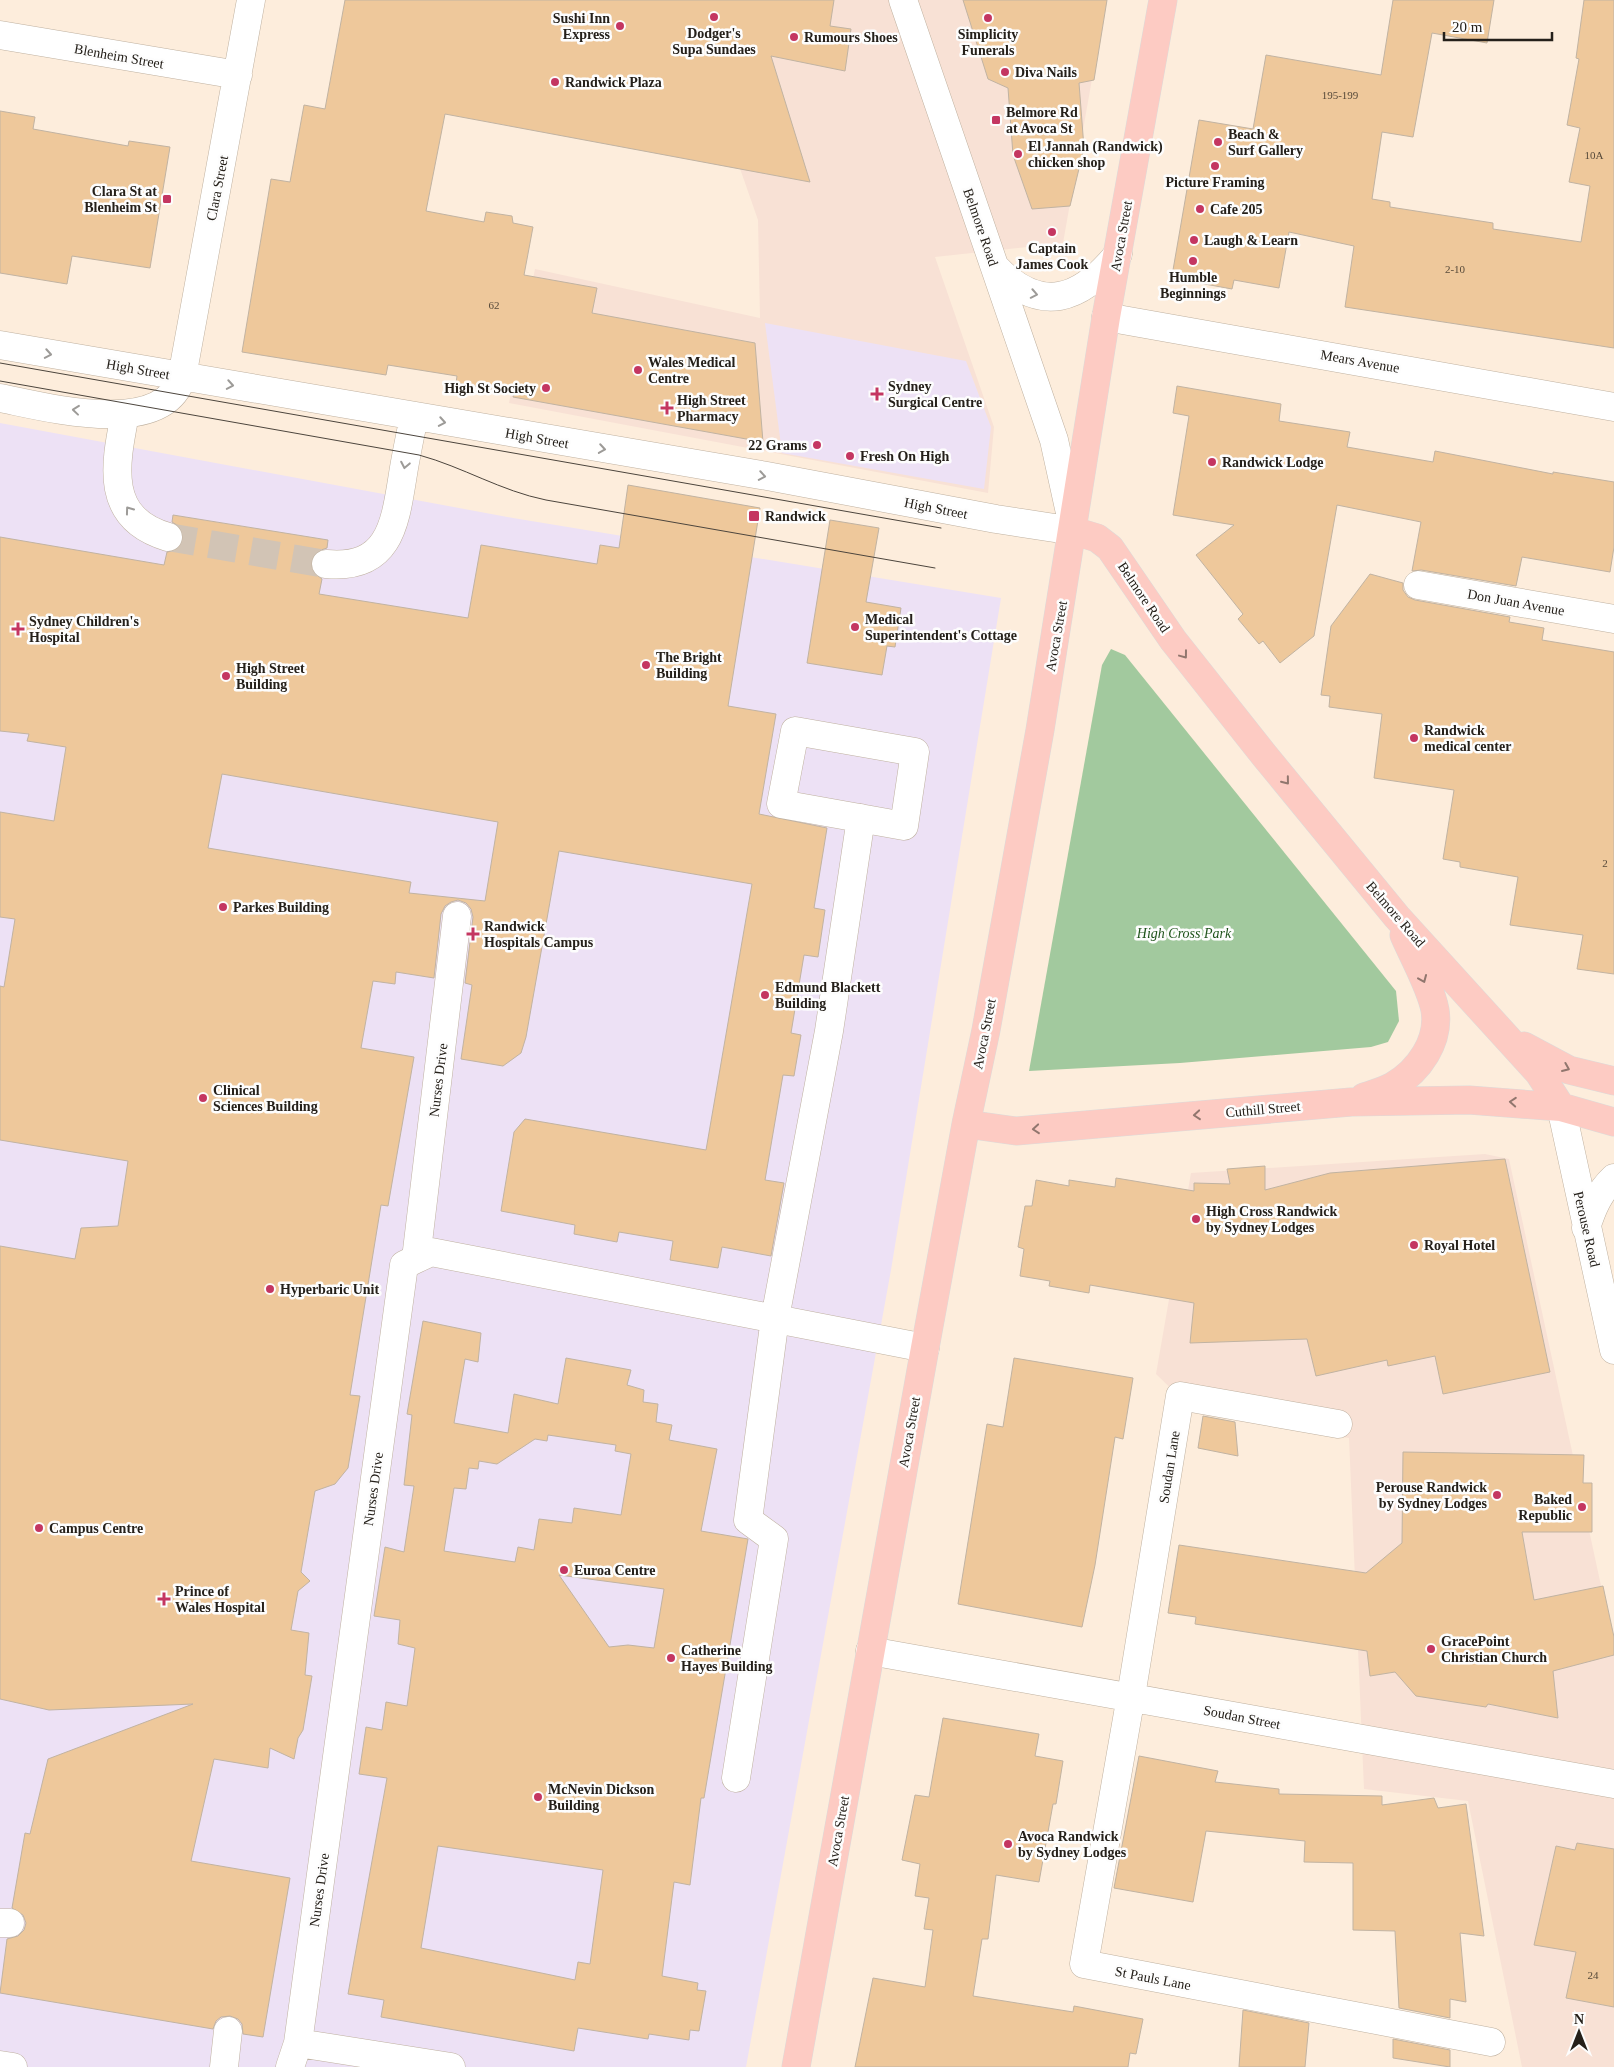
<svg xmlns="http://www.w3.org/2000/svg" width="1614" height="2067" viewBox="0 0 1614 2067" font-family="'Times New Roman',serif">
  <rect width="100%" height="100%" fill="#fdeddc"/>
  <path fill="#f8e1d5" d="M 681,0 L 1106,0 L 1063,243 L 935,257 L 994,427 L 988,493 L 509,403 L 535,269 L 760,318 L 758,220 Z
    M 1485,1154 L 1509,1159 L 1614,1646 L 1614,2067 L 1522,2067 L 1468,1801 L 1364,1789 L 1349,1438 L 1196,1413 L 1156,1374 L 1191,1173 Z"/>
  <path fill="#ede1f5" d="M 765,323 L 966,361 L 991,427 L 984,489 L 782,453 Z
    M 0,423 L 513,518 L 1001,598 L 891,1270 L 746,2067 L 0,2067 Z"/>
  <path fill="#a2c99e" d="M 1111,649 L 1125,655 L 1396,991 L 1399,1021 L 1388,1042 L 1371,1047 L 1180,1063 L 1029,1071 L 1102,665 Z"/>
  <path fill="#eec89b" stroke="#c1b3a2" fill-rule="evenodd" d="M 345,0 L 834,0 L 830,26 L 851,29 L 845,71 L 771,56 L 810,182 L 445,114 L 426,211 L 484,222 L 486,212 L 512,216 L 513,223 L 533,227 L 524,275 L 597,288 L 592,313 L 755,343 L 763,442 L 513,397 L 514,393 L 456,383 L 457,376 L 388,365 L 386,375 L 242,352 L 271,179 L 290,182 L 304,105 L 325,109 Z
    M 963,0 L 1107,0 L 1094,80 L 1079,83 L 1084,148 L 1070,206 L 1032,209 L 1013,155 L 1008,88 L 988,79 Z
    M 1393,0 L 1494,0 L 1487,43 L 1432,33 L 1413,137 L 1382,132 L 1372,199 L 1390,202 L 1390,207 L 1493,223 L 1493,229 L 1581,242 L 1590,186 L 1569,182 L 1580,128 L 1567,125 L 1579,59 L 1576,58 L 1584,0 L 1614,0 L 1614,348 L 1345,307 L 1354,246 L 1289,232 L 1279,288 L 1234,280 L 1232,289 L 1183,280 L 1173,270 L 1199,120 L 1253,129 L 1266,55 L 1381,75 Z
    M 0,111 L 35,117 L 33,129 L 128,146 L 129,141 L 170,147 L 150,268 L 72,256 L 67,284 L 0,273 Z
    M 1177,386 L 1281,404 L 1279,421 L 1350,432 L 1347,447 L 1433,462 L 1435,451 L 1553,474 L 1553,472 L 1614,482 L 1614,547 L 1610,572 L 1522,557 L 1516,586 L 1421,570 L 1412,571 L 1421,522 L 1337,505 L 1314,636 L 1280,663 L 1263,641 L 1259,644 L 1238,619 L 1243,614 L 1196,555 L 1234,525 L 1173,515 L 1189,416 L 1173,413 Z
    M 628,485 L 760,508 L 728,706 L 776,714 L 759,814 L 827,828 L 814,908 L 825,910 L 818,957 L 804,955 L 791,1033 L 801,1035 L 794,1076 L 783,1075 L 765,1180 L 784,1183 L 771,1256 L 722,1247 L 718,1268 L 670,1260 L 673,1241 L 619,1232 L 617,1242 L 574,1234 L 575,1225 L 501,1211 L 514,1132 L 525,1119 L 706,1150 L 752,884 L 559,851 L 526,1037 L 521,1053 L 503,1066 L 461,1059 L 472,985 L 465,983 L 473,917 L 471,909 L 466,903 L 458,900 L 451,902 L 445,906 L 441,914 L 434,978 L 396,972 L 395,984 L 373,981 L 361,1048 L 414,1057 L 388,1206 L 381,1205 L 350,1395 L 360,1396 L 348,1468 L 335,1484 L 315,1491 L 301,1572 L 310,1581 L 298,1591 L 291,1630 L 309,1633 L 305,1675 L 312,1676 L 303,1730 L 298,1738 L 294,1759 L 270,1748 L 268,1768 L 214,1759 L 191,1861 L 290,1878 L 263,2037 L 243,2034 L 242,2024 L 238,2019 L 230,2016 L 221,2017 L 216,2021 L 213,2029 L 0,1993 L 7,1939 L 18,1936 L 24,1930 L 26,1923 L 23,1915 L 12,1908 L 25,1833 L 30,1834 L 48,1759 L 193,1704 L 49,1710 L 0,1699 L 0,1246 L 75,1259 L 81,1228 L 118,1226 L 128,1161 L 0,1140 L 0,986 L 4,987 L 15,919 L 0,917 L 0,812 L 54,821 L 66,747 L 27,741 L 29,734 L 0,731 L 0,537 L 164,565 L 167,552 L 177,550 L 183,543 L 183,535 L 180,527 L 172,522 L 173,515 L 328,540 L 327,548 L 318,551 L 313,556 L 310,564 L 313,572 L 322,579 L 319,594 L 468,618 L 481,545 L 597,564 L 600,545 L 619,548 ZM 222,774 L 498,822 L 485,901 L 409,893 L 411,882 L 208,848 Z
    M 830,520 L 879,528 L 866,602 L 901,608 L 895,647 L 887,646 L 882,675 L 807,663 Z
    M 1370,574 L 1403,583 L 1403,590 L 1408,597 L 1415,600 L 1510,617 L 1509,622 L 1544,628 L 1542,640 L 1614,652 L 1614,974 L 1577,969 L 1583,935 L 1510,925 L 1518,877 L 1460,867 L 1460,862 L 1443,859 L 1454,790 L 1374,778 L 1382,714 L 1329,707 L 1330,696 L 1321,695 L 1331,626 Z
    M 1505,1159 L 1550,1372 L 1443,1394 L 1435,1356 L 1388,1366 L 1387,1360 L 1316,1376 L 1307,1339 L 1190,1343 L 1194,1303 L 1090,1285 L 1089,1293 L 1049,1286 L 1050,1281 L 1020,1276 L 1024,1249 L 1018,1247 L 1025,1206 L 1032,1206 L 1036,1180 L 1069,1186 L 1069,1180 L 1115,1187 L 1116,1178 L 1194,1191 L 1194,1183 L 1230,1184 L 1227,1169 L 1265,1166 L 1265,1190 L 1330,1173 Z
    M 423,1321 L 481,1333 L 478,1362 L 465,1359 L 454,1423 L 508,1433 L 514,1394 L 558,1404 L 566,1358 L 631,1370 L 627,1385 L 644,1390 L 643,1402 L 658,1404 L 656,1422 L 672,1425 L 669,1440 L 717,1449 L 701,1531 L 748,1539 L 704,1798 L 701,1798 L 690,1885 L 674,1882 L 662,1976 L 698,1983 L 697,1990 L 706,1991 L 699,2031 L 690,2030 L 689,2040 L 649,2034 L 648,2039 L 578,2028 L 574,2051 L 381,2017 L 384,2000 L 348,1994 L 387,1778 L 359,1774 L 366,1727 L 382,1730 L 386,1702 L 407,1706 L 415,1648 L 398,1644 L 400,1620 L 374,1616 L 385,1547 L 404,1552 L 414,1486 L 404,1485 L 412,1415 L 407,1414 ZM 548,1435 L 616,1445 L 615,1451 L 631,1454 L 621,1515 L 574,1508 L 572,1523 L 539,1519 L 534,1550 L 518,1547 L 515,1562 L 444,1551 L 454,1488 L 466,1489 L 469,1468 L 478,1469 L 479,1461 L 497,1464 L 535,1439 L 547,1441 ZM 559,1575 L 664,1589 L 654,1648 L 628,1645 L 609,1647 ZM 438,1846 L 603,1870 L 590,1964 L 578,1962 L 575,1980 L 421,1948 Z
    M 1014,1358 L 1133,1378 L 1123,1439 L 1115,1437 L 1095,1565 L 1082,1627 L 958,1604 L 987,1424 L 1003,1427 Z
    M 1203,1416 L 1235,1422 L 1238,1456 L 1198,1448 Z
    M 1403,1452 L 1584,1455 L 1583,1483 L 1592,1483 L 1592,1532 L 1522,1532 L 1534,1600 L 1603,1586 L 1614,1637 L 1614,1655 L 1553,1671 L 1558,1718 L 1488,1704 L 1486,1707 L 1416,1696 L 1395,1672 L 1370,1676 L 1367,1651 L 1195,1624 L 1196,1617 L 1168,1613 L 1179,1545 L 1366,1573 L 1402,1543 Z
    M 943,1718 L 1039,1734 L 1035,1756 L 1063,1761 L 1056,1804 L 1053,1804 L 1039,1882 L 996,1875 L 988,1939 L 982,1939 L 973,1996 L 1073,2012 L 1074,2006 L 1143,2019 L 1136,2054 L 1130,2053 L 1128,2067 L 855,2067 L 873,1978 L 925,1987 L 933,1930 L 924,1929 L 929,1898 L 915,1896 L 920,1864 L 902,1860 L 915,1795 L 929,1797 Z
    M 1139,1756 L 1218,1771 L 1215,1782 L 1279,1789 L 1279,1794 L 1382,1796 L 1382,1805 L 1434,1798 L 1438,1808 L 1466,1804 L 1484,1936 L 1460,1933 L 1466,2002 L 1450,1999 L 1450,2018 L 1399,2008 L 1395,1931 L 1353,1930 L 1353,1863 L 1304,1862 L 1305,1841 L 1206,1831 L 1193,1902 L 1114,1888 Z
    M 1577,1843 L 1614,1849 L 1614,2007 L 1566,1998 L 1576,1952 L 1534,1945 L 1556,1846 L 1575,1850 Z
    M 1243,2010 L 1309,2023 L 1305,2067 L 1239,2067 Z
    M 1393,2039 L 1450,2050 L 1450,2067 L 1393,2058 Z"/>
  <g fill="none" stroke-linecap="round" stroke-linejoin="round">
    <path stroke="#d2c4b5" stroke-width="28" stroke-dasharray="28 14" stroke-linecap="butt" d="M 168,537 L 326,564"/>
    <defs>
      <path id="minor" d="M 0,35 L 238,75
        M 996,268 C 1041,315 1081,300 1118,254
        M 1106,317 L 1614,407
        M 0,345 L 767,476 L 996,519 L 1074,531 L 1054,440 L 903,0
        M 0,398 C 46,407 163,439 182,377 L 251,0
        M 125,414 C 115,465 104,518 168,537
        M 326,564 C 390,570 395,524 403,474 C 406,455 410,436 414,417
        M 1418,585 L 1614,619
        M 795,731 L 915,752 L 904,826 L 781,804 Z
        M 1561,1107 L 1614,1350
        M 1586,1228 C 1592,1209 1599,1192 1614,1178
        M 416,1259 L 431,1252 L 925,1348
        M 1338,1424 L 1180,1396 L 1131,1696 L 1084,1964 L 1491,2042
        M 870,1651 L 1614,1784
        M 736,1778 L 774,1539 L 748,1520 L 775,1318 L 829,1031 L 861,818
        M 0,1923 L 10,1923
        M 298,2043 L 451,2067
        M 0,2065 L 13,2067
        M 224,2067 L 228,2031
        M 290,2067 L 298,2043 L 404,1265 L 416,1259 L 457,916"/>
      <path id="major" d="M 1074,531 L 1097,538 L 1110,548 L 1173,640 L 1264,755 L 1397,917 L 1539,1073 L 1561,1107
        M 1524,1046 L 1569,1070 L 1614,1081
        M 1364,1097 C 1373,1094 1384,1091 1393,1086 C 1419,1071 1440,1041 1435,1010 C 1431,988 1413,956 1404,935
        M 966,1124 L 1016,1131 L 1351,1102 L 1469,1100 L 1561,1107 L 1614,1122
        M 796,2067 L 925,1348 L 966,1124 L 986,1030 L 1040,730 L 1106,317 L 1163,0"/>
    </defs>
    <use href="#minor" stroke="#bfb1a0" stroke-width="29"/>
    <use href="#major" stroke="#dcdbda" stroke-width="29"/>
    <use href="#minor" stroke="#fff" stroke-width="28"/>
    <use href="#major" stroke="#fdcbc3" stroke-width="28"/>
    <path stroke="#4c453d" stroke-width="1" d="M 0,363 L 941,528
      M 0,381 L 419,455 C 463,467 501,491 546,500 L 935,568"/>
  </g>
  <defs><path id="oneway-chevron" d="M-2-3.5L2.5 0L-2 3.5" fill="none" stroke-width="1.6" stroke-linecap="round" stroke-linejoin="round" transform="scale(1.25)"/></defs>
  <g stroke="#9d9b98">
    <use href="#oneway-chevron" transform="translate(1034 294) rotate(11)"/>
    <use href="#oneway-chevron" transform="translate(48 354) rotate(10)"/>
    <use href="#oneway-chevron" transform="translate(230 385) rotate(10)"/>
    <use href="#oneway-chevron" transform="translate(76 410) rotate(-174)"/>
    <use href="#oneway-chevron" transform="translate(442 422) rotate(10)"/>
    <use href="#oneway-chevron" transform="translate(602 449) rotate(9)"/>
    <use href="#oneway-chevron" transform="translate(405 465) rotate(101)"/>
    <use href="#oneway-chevron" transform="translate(762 476) rotate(10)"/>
    <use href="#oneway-chevron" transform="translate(129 510) rotate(-126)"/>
  </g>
  <g stroke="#91766e">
    <use href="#oneway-chevron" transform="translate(1184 655) rotate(53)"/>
    <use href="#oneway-chevron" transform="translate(1286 781) rotate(51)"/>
    <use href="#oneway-chevron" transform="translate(1423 979) rotate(67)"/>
    <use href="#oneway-chevron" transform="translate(1566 1068) rotate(23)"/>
    <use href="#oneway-chevron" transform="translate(1513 1102) rotate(-176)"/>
    <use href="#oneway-chevron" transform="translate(1197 1115) rotate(175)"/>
    <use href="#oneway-chevron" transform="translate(1036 1129) rotate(175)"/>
  </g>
  <g fill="#c43661" stroke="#fdfdfd" stroke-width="2">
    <circle cx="714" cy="17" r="5"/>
    <circle cx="988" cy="18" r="5"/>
    <circle cx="620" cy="26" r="5"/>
    <circle cx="794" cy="37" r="5"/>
    <circle cx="1005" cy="72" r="5"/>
    <circle cx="555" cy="82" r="5"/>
    <rect x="991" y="115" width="10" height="10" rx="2.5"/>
    <circle cx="1218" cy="142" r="5"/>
    <circle cx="1018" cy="154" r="5"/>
    <circle cx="1215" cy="166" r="5"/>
    <rect x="162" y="194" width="10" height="10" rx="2.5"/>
    <circle cx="1200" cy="209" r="5"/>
    <circle cx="1052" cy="232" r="5"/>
    <circle cx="1194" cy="240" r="5"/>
    <circle cx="1193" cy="261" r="5"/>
    <circle cx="638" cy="370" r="5"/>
    <circle cx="546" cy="388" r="5"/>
    <path d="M874.5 386.5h5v5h5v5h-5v5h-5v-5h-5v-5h5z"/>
    <path d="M664.5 400.5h5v5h5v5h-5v5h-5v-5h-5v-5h5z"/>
    <circle cx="817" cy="445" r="5"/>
    <circle cx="850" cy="456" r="5"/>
    <circle cx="1212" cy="462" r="5"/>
    <rect x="748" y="510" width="12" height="12" rx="2.5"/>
    <circle cx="855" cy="627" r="5"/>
    <path d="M15.5 621.5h5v5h5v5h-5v5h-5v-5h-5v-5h5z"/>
    <circle cx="646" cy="665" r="5"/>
    <circle cx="226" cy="676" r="5"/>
    <circle cx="1414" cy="738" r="5"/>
    <circle cx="223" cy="907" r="5"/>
    <path d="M470.5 926.5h5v5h5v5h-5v5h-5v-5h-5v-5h5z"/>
    <circle cx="765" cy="995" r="5"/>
    <circle cx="203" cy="1098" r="5"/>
    <circle cx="1196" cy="1219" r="5"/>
    <circle cx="1414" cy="1245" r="5"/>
    <circle cx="270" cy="1289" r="5"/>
    <circle cx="1497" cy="1495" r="5"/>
    <circle cx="1582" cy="1507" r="5"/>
    <circle cx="39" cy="1528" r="5"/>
    <circle cx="564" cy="1570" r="5"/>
    <path d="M161.5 1591.5h5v5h5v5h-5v5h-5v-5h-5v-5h5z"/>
    <circle cx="1431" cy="1649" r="5"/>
    <circle cx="671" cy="1658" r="5"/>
    <circle cx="538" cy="1797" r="5"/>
    <circle cx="1008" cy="1844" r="5"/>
  </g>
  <g text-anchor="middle" stroke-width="5" stroke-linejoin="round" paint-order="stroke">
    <g font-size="11" fill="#574a3a">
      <text x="1340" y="99">195-199</text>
      <text x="1594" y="159">10A</text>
      <text x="1455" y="273">2-10</text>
      <text x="494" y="309">62</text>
      <text x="1605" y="867">2</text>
      <text x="1593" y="1979">24</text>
    </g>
    <g font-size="14" font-weight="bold" fill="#25201a" stroke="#fdfdfd" text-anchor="start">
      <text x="610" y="23" text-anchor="end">Sushi Inn<tspan x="610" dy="16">Express</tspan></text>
      <text x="714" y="38" text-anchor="middle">Dodger's<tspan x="714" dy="16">Supa Sundaes</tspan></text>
      <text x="988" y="39" text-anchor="middle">Simplicity<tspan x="988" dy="16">Funerals</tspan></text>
      <text x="804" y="42">Rumours Shoes</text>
      <text x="1015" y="77">Diva Nails</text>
      <text x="565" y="87">Randwick Plaza</text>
      <text x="1006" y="117">Belmore Rd<tspan x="1006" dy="16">at Avoca St</tspan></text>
      <text x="1228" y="139">Beach &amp;<tspan x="1228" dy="16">Surf Gallery</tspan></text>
      <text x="1028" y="151">El Jannah (Randwick)<tspan x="1028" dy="16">chicken shop</tspan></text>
      <text x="1215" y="187" text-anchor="middle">Picture Framing</text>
      <text x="157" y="196" text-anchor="end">Clara St at<tspan x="157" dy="16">Blenheim St</tspan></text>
      <text x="1210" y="214">Cafe 205</text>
      <text x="1204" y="245">Laugh &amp; Learn</text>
      <text x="1052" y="253" text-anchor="middle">Captain<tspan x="1052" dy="16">James Cook</tspan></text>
      <text x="1193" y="282" text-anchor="middle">Humble<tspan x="1193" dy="16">Beginnings</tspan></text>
      <text x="648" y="367">Wales Medical<tspan x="648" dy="16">Centre</tspan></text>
      <text x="888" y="391">Sydney<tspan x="888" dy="16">Surgical Centre</tspan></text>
      <text x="536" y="393" text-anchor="end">High St Society</text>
      <text x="677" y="405">High Street<tspan x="677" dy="16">Pharmacy</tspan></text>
      <text x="807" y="450" text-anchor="end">22 Grams</text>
      <text x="860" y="461">Fresh On High</text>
      <text x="1222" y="467">Randwick Lodge</text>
      <text x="765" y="521">Randwick</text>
      <text x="865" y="624">Medical<tspan x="865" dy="16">Superintendent's Cottage</tspan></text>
      <text x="29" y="626">Sydney Children's<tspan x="29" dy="16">Hospital</tspan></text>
      <text x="656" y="662">The Bright<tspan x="656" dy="16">Building</tspan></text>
      <text x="236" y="673">High Street<tspan x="236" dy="16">Building</tspan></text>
      <text x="1424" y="735">Randwick<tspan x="1424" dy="16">medical center</tspan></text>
      <text x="233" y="912">Parkes Building</text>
      <text x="484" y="931">Randwick<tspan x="484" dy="16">Hospitals Campus</tspan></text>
      <text x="775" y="992">Edmund Blackett<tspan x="775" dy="16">Building</tspan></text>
      <text x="213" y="1095">Clinical<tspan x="213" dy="16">Sciences Building</tspan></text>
      <text x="1206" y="1216">High Cross Randwick<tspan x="1206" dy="16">by Sydney Lodges</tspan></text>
      <text x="1424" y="1250">Royal Hotel</text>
      <text x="280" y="1294">Hyperbaric Unit</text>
      <text x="1487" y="1492" text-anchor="end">Perouse Randwick<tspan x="1487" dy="16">by Sydney Lodges</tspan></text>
      <text x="1572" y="1504" text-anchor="end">Baked<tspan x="1572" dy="16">Republic</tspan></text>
      <text x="49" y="1533">Campus Centre</text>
      <text x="574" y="1575">Euroa Centre</text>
      <text x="175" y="1596">Prince of<tspan x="175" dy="16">Wales Hospital</tspan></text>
      <text x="1441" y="1646">GracePoint<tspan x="1441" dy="16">Christian Church</tspan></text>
      <text x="681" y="1655">Catherine<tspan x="681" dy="16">Hayes Building</tspan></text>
      <text x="548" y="1794">McNevin Dickson<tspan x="548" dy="16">Building</tspan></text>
      <text x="1018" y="1841">Avoca Randwick<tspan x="1018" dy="16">by Sydney Lodges</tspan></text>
    </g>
    <g font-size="14" fill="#25201a" stroke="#fdfdfd">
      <text transform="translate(119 56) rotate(10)" y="5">Blenheim Street</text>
      <text transform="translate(217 188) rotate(-79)" y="5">Clara Street</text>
      <text transform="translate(981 227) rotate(71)" y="5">Belmore Road</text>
      <text transform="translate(1121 236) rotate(-80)" y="5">Avoca Street</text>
      <text transform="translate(1360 361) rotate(10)" y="5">Mears Avenue</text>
      <text transform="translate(138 369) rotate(10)" y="5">High Street</text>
      <text transform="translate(537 438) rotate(10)" y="5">High Street</text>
      <text transform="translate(936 508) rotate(11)" y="5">High Street</text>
      <text transform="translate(1144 597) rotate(56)" y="5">Belmore Road</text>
      <text transform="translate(1516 602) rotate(10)" y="5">Don Juan Avenue</text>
      <text transform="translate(1056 636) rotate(-80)" y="5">Avoca Street</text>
      <text transform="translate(1396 914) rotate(49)" y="5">Belmore Road</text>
      <text transform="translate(984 1034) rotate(-79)" y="5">Avoca Street</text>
      <text transform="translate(438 1080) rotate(-83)" y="5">Nurses Drive</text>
      <text transform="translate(1263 1109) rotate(-5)" y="5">Cuthill Street</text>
      <text transform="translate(1587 1229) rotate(77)" y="5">Perouse Road</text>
      <text transform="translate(909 1432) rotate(-80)" y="5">Avoca Street</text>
      <text transform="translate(1169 1467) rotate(-81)" y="5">Soudan Lane</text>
      <text transform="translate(373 1489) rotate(-82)" y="5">Nurses Drive</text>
      <text transform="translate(1242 1717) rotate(11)" y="5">Soudan Street</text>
      <text transform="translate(838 1831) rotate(-80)" y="5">Avoca Street</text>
      <text transform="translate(319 1890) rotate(-82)" y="5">Nurses Drive</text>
      <text transform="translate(1153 1978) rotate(11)" y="5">St Pauls Lane</text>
    </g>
    <g font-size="14" font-style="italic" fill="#1f541b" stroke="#fdfdfd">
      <text x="1184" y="938">High Cross Park</text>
    </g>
  </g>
  <g transform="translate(1579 2032)" stroke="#fdfdfd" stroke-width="4" paint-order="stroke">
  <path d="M0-4L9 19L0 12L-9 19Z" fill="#25201a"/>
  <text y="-8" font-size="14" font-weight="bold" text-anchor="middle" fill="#25201a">N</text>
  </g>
  <path d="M1444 32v8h108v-8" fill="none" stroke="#25201a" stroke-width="2.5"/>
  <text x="1452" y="32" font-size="15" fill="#25201a" stroke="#fdfdfd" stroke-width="4" paint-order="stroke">20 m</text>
</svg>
